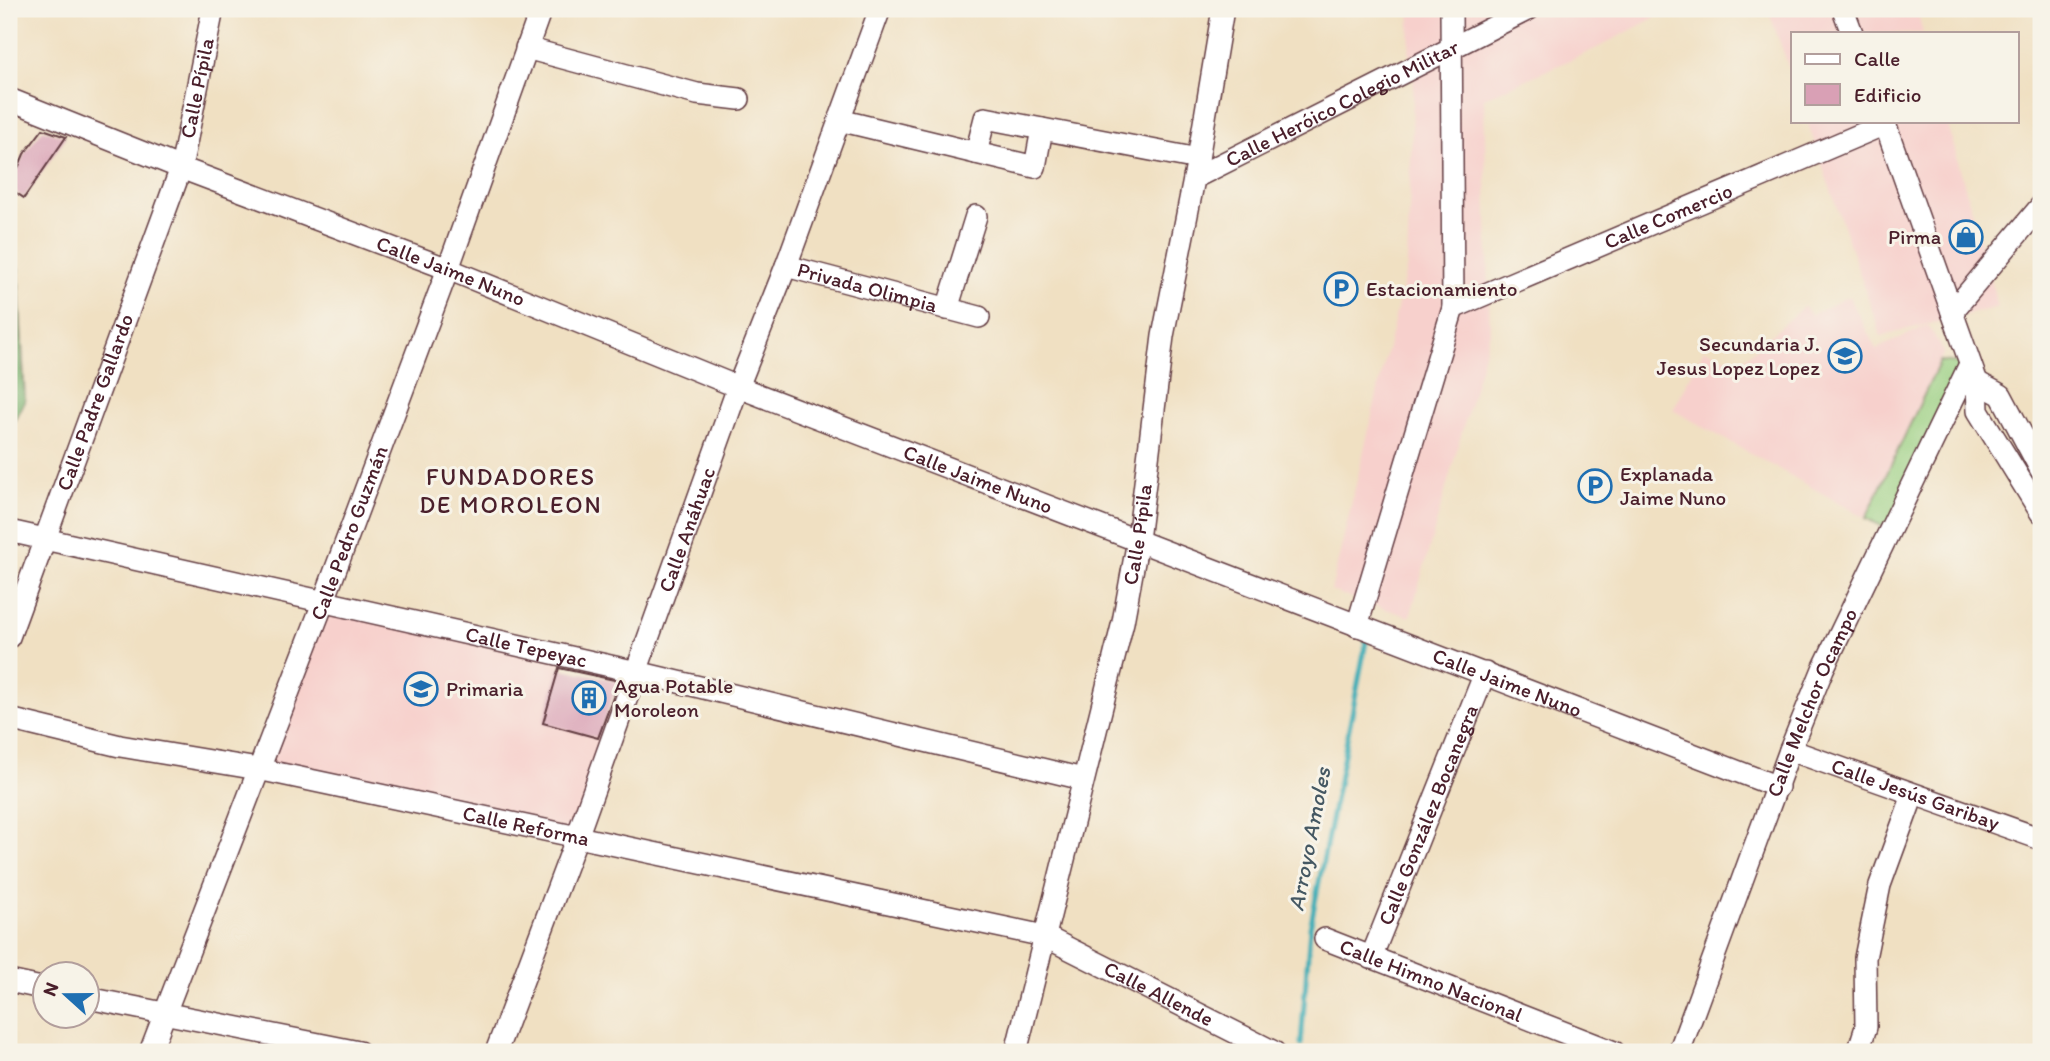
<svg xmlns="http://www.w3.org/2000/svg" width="2050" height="1061" viewBox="0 0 2050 1061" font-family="Itim,sans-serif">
  <rect width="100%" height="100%" fill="#f7f3e8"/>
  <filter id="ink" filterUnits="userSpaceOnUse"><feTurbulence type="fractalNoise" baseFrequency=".0143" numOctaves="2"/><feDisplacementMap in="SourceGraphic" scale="14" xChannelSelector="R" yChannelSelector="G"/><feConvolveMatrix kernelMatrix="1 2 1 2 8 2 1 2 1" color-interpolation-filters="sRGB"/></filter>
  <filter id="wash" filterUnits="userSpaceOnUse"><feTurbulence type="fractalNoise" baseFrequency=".00686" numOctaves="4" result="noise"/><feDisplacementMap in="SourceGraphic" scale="28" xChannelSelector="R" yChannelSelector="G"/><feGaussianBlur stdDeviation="1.57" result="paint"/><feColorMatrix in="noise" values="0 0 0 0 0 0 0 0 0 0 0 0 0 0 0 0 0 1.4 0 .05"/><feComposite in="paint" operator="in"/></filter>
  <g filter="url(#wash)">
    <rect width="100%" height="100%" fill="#f0e0c2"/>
    <path fill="#f7d0cc" d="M 1410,9 L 1671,9 L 1595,49 L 1484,98 L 1490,332 L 1410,617 L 1331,591 L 1407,266 L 1414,75 L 1409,58 Z
      M 1768,9 L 1917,9 L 1923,33 L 1793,33 L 1793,80 Z
      M 1807,121 L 1947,121 L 1998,307 L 1881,336 Z
      M 1849,296 L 1876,349 L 1928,325 L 1944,352 L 1866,518 L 1673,410 L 1704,349 L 1739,363 L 1804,306 L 1811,315 Z
      M 323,603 L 563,655 L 543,723 L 612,742 L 577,837 L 258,769 Z"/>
    <path fill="#99cf81" stroke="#727756" stroke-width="2" d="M 1940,361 L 1970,364 L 1890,531 L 1866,518 Z"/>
    <path fill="#7ab26f" stroke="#62684d" stroke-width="2" d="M 9,259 L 18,268 L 25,401 L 9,431 Z"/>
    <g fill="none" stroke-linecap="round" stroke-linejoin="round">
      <path stroke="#3daeb7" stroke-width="5" d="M 1301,1044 L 1310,928 L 1366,642"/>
    </g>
    <g id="blocks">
      <path fill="#d9a0b5" d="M 43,129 L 66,137 L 24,198 L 9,188 L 9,181 L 19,166 L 24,154 Z
        M 559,668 L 619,681 L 598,738 L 543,723 Z"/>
    </g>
  </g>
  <g filter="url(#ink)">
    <use href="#blocks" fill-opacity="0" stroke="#633c42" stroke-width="2"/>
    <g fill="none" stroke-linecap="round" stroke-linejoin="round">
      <defs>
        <g id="minor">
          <path d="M 1843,9 L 1852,33"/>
          <path d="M 526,48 L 697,94 L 739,99"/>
          <path id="s1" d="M 9,99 L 181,168 L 448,269 L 738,387 L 1778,787"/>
          <path d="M 839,120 L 976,153 L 985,118 L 1198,159"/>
          <path d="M 1884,121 L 1977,382 L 1978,411 L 2041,513"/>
          <path d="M 976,153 L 1035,167 L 1042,129"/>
          <path id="s2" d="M 1194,178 L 1529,9"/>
          <path id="s3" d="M 786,266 L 979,317"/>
          <path id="s4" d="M 1453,308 L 1885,124"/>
          <path d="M 947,309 L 976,216"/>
          <path d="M 1952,312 L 2041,206"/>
          <path d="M 1977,382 L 2001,395 L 2041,470"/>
          <path id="s5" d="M 9,531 L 637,672 L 1083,779"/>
          <path d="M 1357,626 L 1453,308 L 1451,9"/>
          <path id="s6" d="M 9,637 L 181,168 L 213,9"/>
          <path id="s7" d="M 9,719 L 120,746 L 258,769 L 1044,936 L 1274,1052"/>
          <path id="s8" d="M 1790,750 L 2041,839"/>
          <path id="s9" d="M 1325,939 L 1614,1052"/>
          <path id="s10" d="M 1371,958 L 1485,673"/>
          <path d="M 9,981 L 46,989"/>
          <path d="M 88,998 L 359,1052"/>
          <path id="s11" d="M 150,1052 L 323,603 L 448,269 L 541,9"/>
          <path id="s12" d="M 496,1052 L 577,837 L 738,387 L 786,266 L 880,9"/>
          <path id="s13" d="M 1016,1052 L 1123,622 L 1138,540 L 1163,336 L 1198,159 L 1223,9"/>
          <path id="s14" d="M 1679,1052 L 1790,750 L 1823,669 L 1970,364"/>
          <path d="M 1858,1052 L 1866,1027 L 1865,958 L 1880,885 L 1913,795"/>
        </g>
      </defs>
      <use href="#minor" stroke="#633c42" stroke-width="24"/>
      <use href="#minor" stroke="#fff" stroke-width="21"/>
    </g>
  </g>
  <defs>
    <symbol id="shop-ring" viewBox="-11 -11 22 22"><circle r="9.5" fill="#f7f3e8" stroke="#1f6fb2" stroke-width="1.5"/><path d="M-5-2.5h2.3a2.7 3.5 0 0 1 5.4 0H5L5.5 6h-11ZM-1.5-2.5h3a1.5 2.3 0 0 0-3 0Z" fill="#1f6fb2"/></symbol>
    <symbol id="parking-ring" viewBox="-11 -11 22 22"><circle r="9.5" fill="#f7f3e8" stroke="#1f6fb2" stroke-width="1.5"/><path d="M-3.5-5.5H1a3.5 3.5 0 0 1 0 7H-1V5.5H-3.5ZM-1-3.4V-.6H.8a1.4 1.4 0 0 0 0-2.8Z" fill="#1f6fb2"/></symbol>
    <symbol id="school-ring" viewBox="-11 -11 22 22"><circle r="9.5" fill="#f7f3e8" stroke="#1f6fb2" stroke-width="1.5"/><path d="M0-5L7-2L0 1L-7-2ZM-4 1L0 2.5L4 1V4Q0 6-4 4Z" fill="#1f6fb2"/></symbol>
    <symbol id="building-ring" viewBox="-11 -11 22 22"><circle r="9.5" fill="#f7f3e8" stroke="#1f6fb2" stroke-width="1.5"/><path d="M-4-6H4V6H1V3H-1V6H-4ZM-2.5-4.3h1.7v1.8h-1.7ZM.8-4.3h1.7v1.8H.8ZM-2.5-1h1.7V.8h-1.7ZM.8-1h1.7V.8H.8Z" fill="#1f6fb2"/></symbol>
  </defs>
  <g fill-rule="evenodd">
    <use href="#shop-ring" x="1947" y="218" width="38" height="38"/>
    <use href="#parking-ring" x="1322" y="270" width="38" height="38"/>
    <use href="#school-ring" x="1826" y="337" width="38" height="38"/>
    <use href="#parking-ring" x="1576" y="467" width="38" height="38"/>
    <use href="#school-ring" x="402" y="670" width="38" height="38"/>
    <use href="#building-ring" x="570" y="679" width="38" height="38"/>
  </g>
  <g text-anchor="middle" stroke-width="6" stroke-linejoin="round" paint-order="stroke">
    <g font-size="21" fill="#4a1f2b" stroke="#f7f3e8">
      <text dy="7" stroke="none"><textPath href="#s6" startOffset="581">Calle Pípila</textPath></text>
      <text dy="7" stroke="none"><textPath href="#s2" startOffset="166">Calle Heróico Colegio Militar</textPath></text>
      <text dy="7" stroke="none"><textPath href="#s4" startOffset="234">Calle Comercio</textPath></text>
      <text dy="7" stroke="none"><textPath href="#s1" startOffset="474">Calle Jaime Nuno</textPath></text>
      <text dy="7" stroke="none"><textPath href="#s3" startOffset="84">Privada Olimpia</textPath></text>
      <text dy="7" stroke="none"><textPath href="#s6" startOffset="250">Calle Padre Gallardo</textPath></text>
      <text dy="7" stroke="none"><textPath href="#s1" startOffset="1041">Calle Jaime Nuno</textPath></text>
      <text dy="7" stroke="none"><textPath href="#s12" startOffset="556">Calle Anáhuac</textPath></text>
      <text dy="7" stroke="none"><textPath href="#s11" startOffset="556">Calle Pedro Guzmán</textPath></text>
      <text dy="7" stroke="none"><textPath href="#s13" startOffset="532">Calle Pípila</textPath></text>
      <text dy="7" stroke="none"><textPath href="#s5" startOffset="530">Calle Tepeyac</textPath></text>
      <text dy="7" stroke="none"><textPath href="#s1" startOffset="1608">Calle Jaime Nuno</textPath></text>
      <text dy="7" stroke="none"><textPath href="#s14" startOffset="374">Calle Melchor Ocampo</textPath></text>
      <text dy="7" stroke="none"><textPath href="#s8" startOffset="133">Calle Jesús Garibay</textPath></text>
      <text dy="7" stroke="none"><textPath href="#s10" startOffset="154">Calle González Bocanegra</textPath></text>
      <text dy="7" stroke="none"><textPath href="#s7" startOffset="528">Calle Reforma</textPath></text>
      <text dy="7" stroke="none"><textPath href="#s9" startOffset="114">Calle Himno Nacional</textPath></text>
      <text dy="7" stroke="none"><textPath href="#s7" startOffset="1186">Calle Allende</textPath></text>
    </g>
    <g font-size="21" fill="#4a1f2b" stroke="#f7f3e8" text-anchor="start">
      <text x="1941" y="244" text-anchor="end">Pirma</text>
      <text x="1366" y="296">Estacionamiento</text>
      <text x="1820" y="351" text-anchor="end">Secundaria J.<tspan x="1820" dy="24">Jesus Lopez Lopez</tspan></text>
      <text x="1620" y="481">Explanada<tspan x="1620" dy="24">Jaime Nuno</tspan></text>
      <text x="614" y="693">Agua Potable<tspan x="614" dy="24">Moroleon</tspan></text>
      <text x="446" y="696">Primaria</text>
    </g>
    <g font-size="23" font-style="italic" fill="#455863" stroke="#f7f3e8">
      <text transform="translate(1309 839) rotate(-79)" y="8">Arroyo Amoles</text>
    </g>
    <g font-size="24" letter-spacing="2" fill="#4a1f2b" stroke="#f7f3e8">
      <text x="511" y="485">FUNDADORES<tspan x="511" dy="28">DE MOROLEON</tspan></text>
    </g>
  </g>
  <rect width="2050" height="1061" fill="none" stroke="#f7f3e8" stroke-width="35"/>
  <rect x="1791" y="32" width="228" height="91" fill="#f7f3e8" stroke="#b29e9c" stroke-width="2"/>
  <rect x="1805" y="54" width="35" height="10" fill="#ffffff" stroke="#b29e9c" stroke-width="2"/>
  <text x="1854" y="66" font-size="21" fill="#4a1f2b">Calle</text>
  <rect x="1805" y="84" width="35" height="21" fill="#d9a0b5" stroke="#b29e9c" stroke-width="2"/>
  <text x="1854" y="102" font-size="21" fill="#4a1f2b">Edificio</text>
  <g transform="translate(66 995) rotate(291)"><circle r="33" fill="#f7f3e8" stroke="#b29e9c" stroke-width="2"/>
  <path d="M0-5L12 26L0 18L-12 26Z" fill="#1f6fb2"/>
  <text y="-10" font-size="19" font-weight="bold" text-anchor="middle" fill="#4a1f2b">N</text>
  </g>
</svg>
